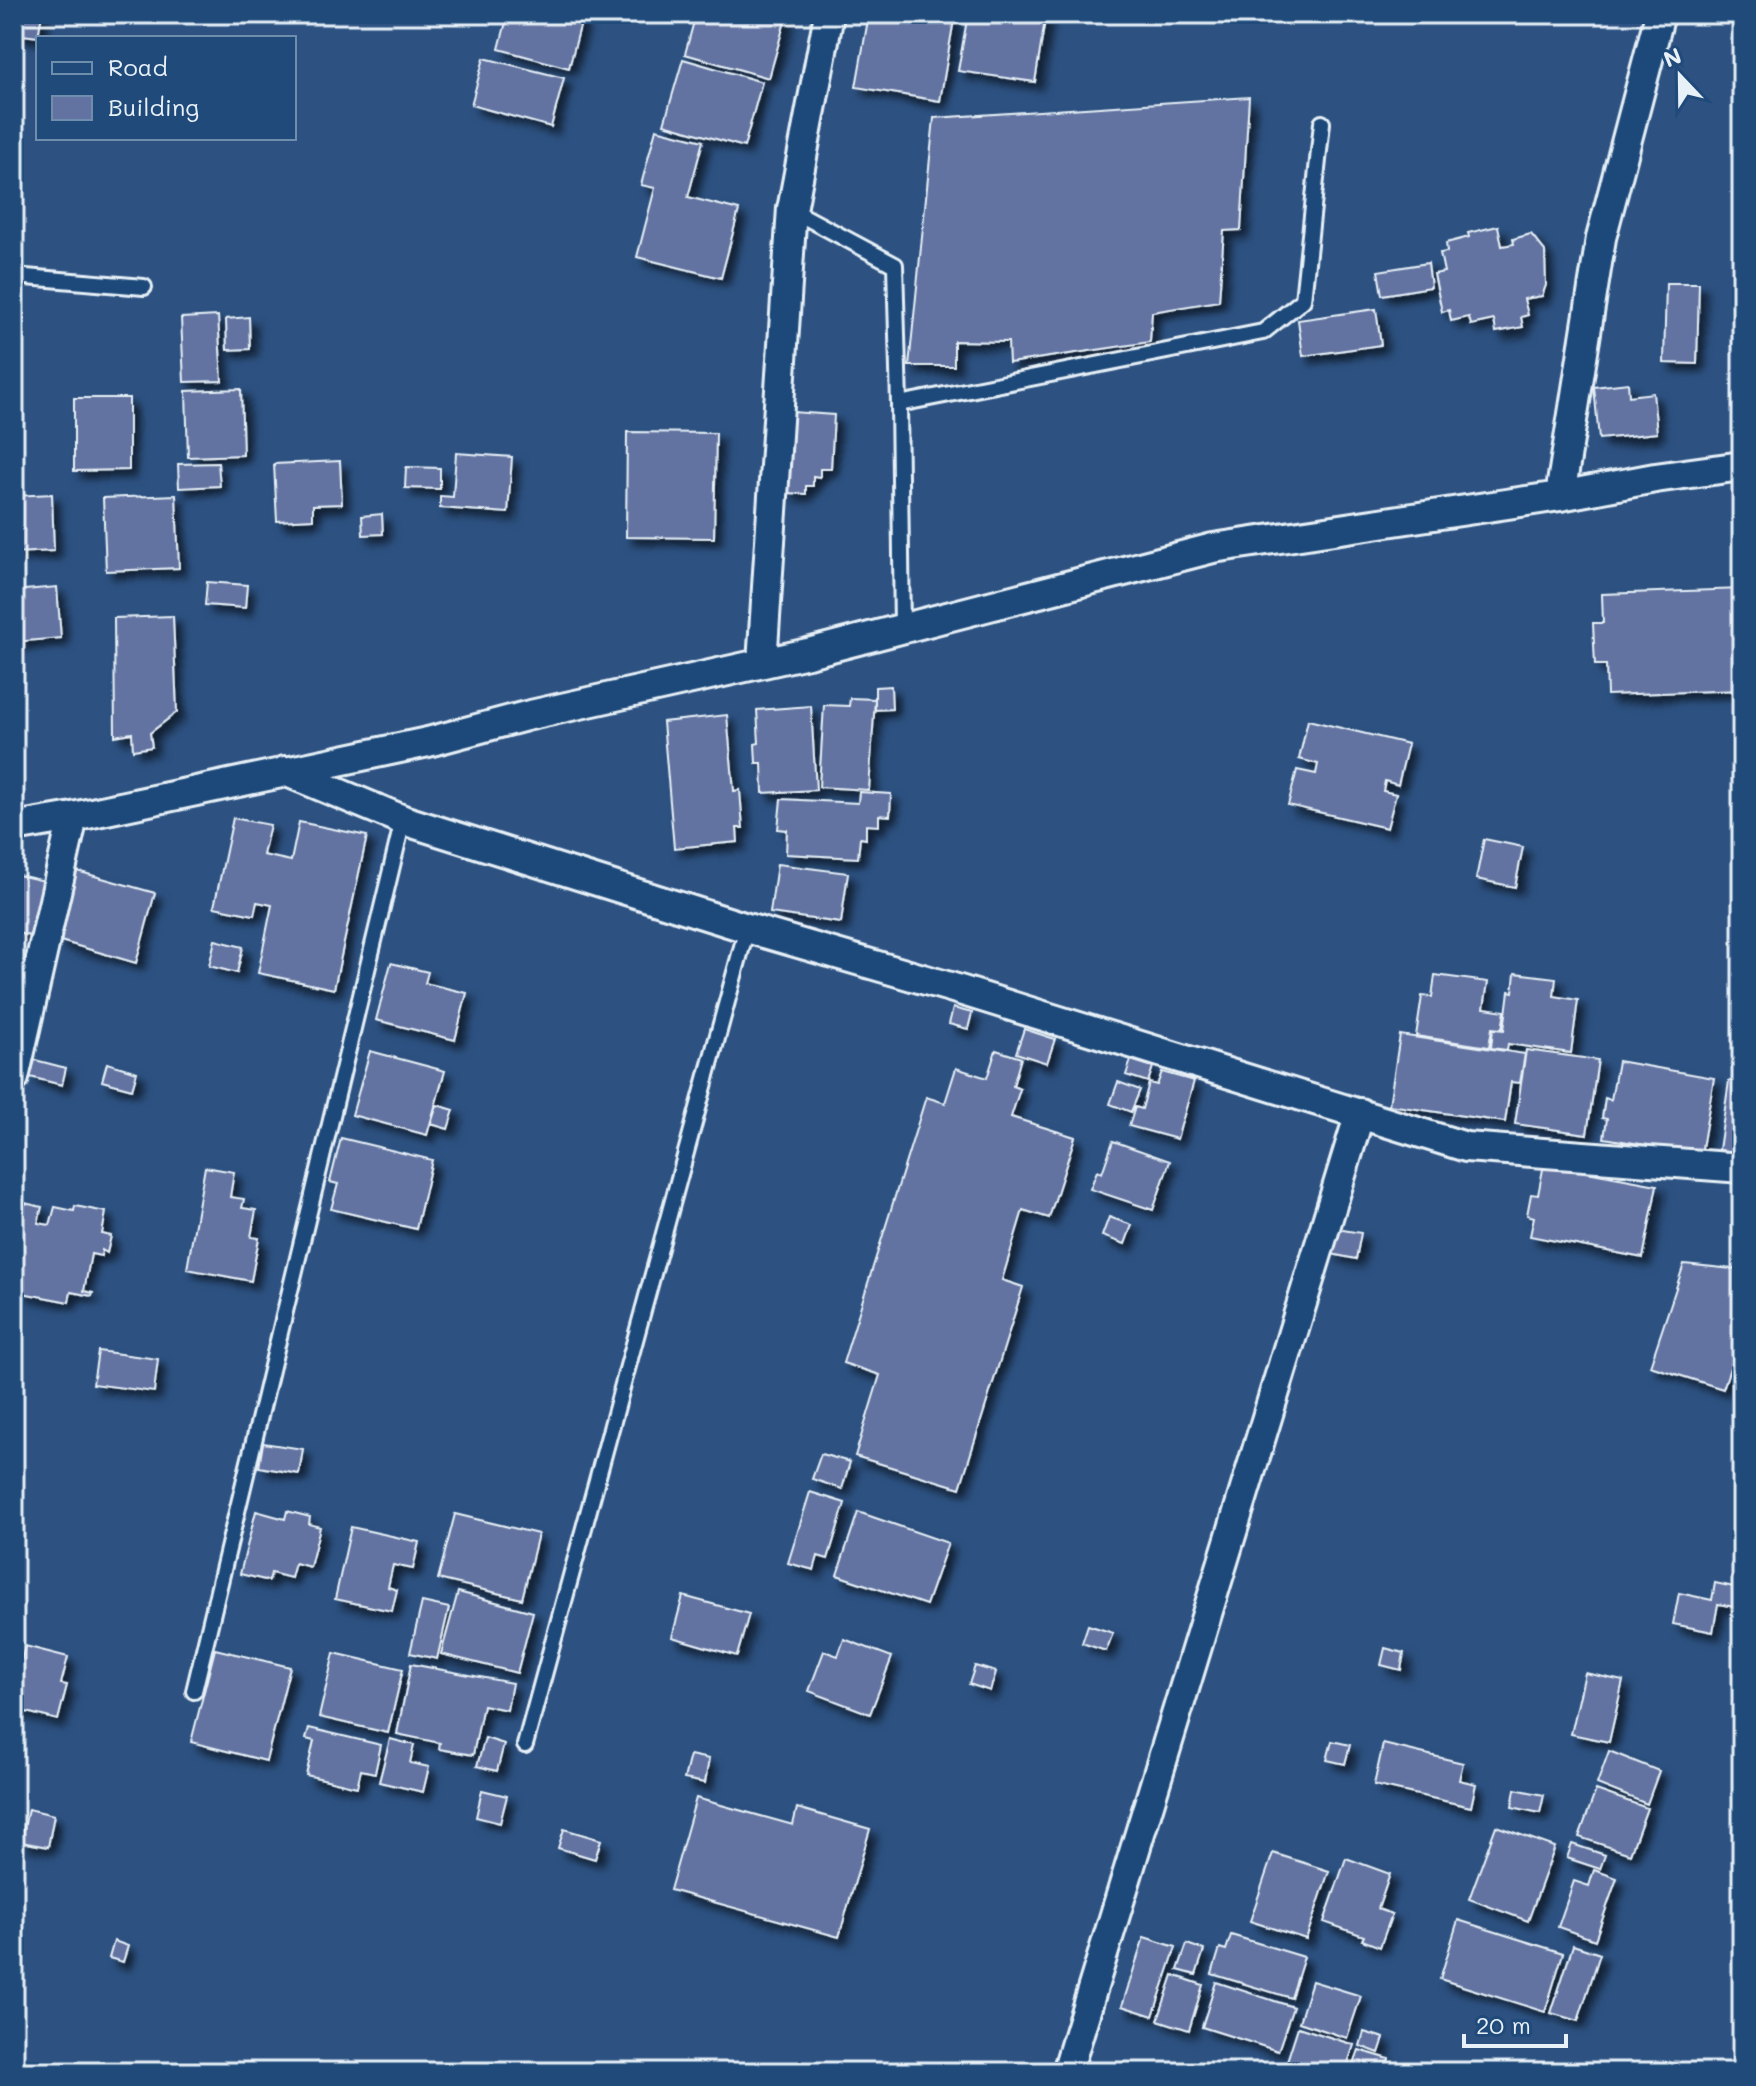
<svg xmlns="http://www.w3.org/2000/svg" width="1756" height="2086" viewBox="0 0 1756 2086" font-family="Mali,sans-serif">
  <defs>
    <filter id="shadow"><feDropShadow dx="7" dy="7" stdDeviation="4" flood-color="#0009"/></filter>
  </defs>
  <rect width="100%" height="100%" fill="#2d5282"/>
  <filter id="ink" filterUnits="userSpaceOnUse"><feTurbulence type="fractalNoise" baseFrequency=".0125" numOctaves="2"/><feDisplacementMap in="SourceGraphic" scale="16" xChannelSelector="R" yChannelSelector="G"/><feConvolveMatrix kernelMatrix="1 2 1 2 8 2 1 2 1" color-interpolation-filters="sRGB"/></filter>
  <g filter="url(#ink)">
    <path fill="#6373a1" stroke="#e8f1f8" stroke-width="2" filter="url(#shadow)" d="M 14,14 L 42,14 L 38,37 L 14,34 Z
      M 508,14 L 562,14 L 582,19 L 569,68 L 499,49 Z
      M 696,14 L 787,14 L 769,78 L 685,54 Z
      M 869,14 L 955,14 L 940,101 L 856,87 Z
      M 968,14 L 1046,14 L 1035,82 L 958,71 Z
      M 484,58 L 564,78 L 551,127 L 471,105 Z
      M 683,59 L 762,82 L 744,147 L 664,124 Z
      M 1249,97 L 1241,230 L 1224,231 L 1219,301 L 1152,312 L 1150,342 L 1009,363 L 1008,342 L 954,341 L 954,366 L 909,366 L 934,118 Z
      M 656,129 L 703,141 L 688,197 L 739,210 L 721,278 L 637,257 L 655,188 L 641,185 Z
      M 1498,226 L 1502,246 L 1514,244 L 1513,239 L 1531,234 L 1545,251 L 1546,285 L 1542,296 L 1524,299 L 1528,315 L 1521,317 L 1523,327 L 1496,332 L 1494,320 L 1471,325 L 1469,317 L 1451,321 L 1449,310 L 1442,312 L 1434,274 L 1444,272 L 1440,253 L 1447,252 L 1446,243 L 1469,237 L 1468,233 Z
      M 1428,263 L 1431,287 L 1382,295 L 1378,271 Z
      M 1666,283 L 1699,283 L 1697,364 L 1664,363 Z
      M 1376,309 L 1381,345 L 1303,356 L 1298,320 Z
      M 218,316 L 222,381 L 184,382 L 181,318 Z
      M 249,317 L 250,349 L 227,350 L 226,319 Z
      M 1628,383 L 1629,396 L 1653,393 L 1657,433 L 1599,439 L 1594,387 Z
      M 241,389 L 243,455 L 188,457 L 186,391 Z
      M 74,398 L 129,398 L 129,470 L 74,471 Z
      M 792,412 L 834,415 L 831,469 L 820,469 L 820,477 L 813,476 L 813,486 L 806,486 L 806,494 L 787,493 Z
      M 627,432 L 716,433 L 714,538 L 626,537 Z
      M 456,453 L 512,457 L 508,513 L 440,508 L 440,496 L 453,497 Z
      M 340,461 L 342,504 L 313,505 L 313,519 L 277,521 L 274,464 Z
      M 218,463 L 220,486 L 179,488 L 178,464 Z
      M 406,467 L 440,468 L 440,489 L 405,488 Z
      M 52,494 L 54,551 L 14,553 L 14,496 Z
      M 176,495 L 179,568 L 106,571 L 103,498 Z
      M 382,514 L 383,534 L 363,535 L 362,516 Z
      M 207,582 L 247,585 L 245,608 L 205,605 Z
      M 57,587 L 61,638 L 14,642 L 14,591 Z
      M 1742,589 L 1742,690 L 1607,695 L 1606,665 L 1595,665 L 1593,623 L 1603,623 L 1602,594 Z
      M 173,616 L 177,712 L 150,733 L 152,747 L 133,750 L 132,733 L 115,736 L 114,618 Z
      M 891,686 L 892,709 L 875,710 L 875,687 Z
      M 850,698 L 875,699 L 869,790 L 819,787 L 824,705 L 849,706 Z
      M 811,706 L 816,790 L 763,793 L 762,763 L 756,763 L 755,744 L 759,743 L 757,710 Z
      M 727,715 L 734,791 L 740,790 L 743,828 L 737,828 L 738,842 L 674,848 L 663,722 Z
      M 1308,720 L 1408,744 L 1398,785 L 1385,781 L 1383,791 L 1396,794 L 1387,828 L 1288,805 L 1297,770 L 1316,774 L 1318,764 L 1299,759 Z
      M 859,792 L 891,794 L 890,816 L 879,815 L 879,826 L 866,825 L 866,839 L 860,838 L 858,858 L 786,854 L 787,830 L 778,829 L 781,799 L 858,803 Z
      M 233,818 L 270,825 L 263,855 L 291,861 L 299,822 L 367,836 L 334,989 L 258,973 L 272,905 L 257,902 L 254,915 L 214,907 Z
      M 1484,839 L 1523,847 L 1515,887 L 1476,879 Z
      M 777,864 L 848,873 L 841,923 L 770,913 Z
      M 77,871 L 155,893 L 136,963 L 57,940 Z
      M 18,875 L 45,881 L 30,936 L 14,932 L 14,883 Z
      M 215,940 L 243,947 L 237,973 L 209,966 Z
      M 391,963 L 428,972 L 425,983 L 467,993 L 455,1040 L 376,1020 Z
      M 1515,973 L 1556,978 L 1554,996 L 1578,1000 L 1571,1053 L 1508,1044 L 1507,1050 L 1491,1048 L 1493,1029 L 1504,1030 L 1509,991 L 1513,992 Z
      M 1435,975 L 1488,982 L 1484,1008 L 1505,1011 L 1502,1029 L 1492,1028 L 1489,1047 L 1416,1036 L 1422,996 L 1432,997 Z
      M 953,1008 L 972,1013 L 968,1029 L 949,1024 Z
      M 1024,1029 L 1055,1039 L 1047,1063 L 1016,1053 Z
      M 1400,1035 L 1525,1054 L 1520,1083 L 1511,1082 L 1505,1122 L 1389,1105 Z
      M 996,1050 L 1021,1058 L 1013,1086 L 1020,1089 L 1011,1117 L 1075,1137 L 1049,1218 L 1023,1210 L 1002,1280 L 1023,1287 L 960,1488 L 855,1456 L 880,1375 L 843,1363 L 926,1097 L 945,1103 L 956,1068 L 987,1078 Z
      M 1526,1050 L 1598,1060 L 1587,1134 L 1515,1124 Z
      M 370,1051 L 445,1071 L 427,1135 L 352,1115 Z
      M 35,1060 L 66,1068 L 62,1085 L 30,1077 Z
      M 1131,1060 L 1153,1067 L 1148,1082 L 1126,1075 Z
      M 1618,1061 L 1714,1078 L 1701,1154 L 1604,1138 L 1607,1119 L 1602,1118 L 1605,1098 L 1611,1100 Z
      M 107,1063 L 137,1072 L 132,1089 L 102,1081 Z
      M 1162,1072 L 1194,1081 L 1177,1139 L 1129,1126 L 1135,1107 L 1142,1109 L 1149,1083 L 1157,1085 Z
      M 1729,1081 L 1742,1083 L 1742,1153 L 1719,1150 Z
      M 1118,1082 L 1140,1090 L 1131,1112 L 1110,1104 Z
      M 437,1105 L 454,1110 L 448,1129 L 431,1124 Z
      M 341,1138 L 432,1160 L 416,1229 L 331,1209 L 338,1184 L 330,1182 Z
      M 1113,1141 L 1170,1161 L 1153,1210 L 1090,1189 L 1097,1171 L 1102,1173 Z
      M 1544,1164 L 1657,1185 L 1643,1258 L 1530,1236 L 1534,1217 L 1527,1215 L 1531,1194 L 1538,1195 Z
      M 205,1167 L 234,1172 L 230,1197 L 244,1199 L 242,1208 L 256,1210 L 251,1237 L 259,1238 L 251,1281 L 187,1269 Z
      M 16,1201 L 42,1207 L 38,1223 L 50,1225 L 55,1207 L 74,1211 L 75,1206 L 106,1212 L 102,1234 L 111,1236 L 107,1253 L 102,1250 L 101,1256 L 91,1254 L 84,1291 L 93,1293 L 92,1296 L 71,1292 L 69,1302 L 22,1293 L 23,1287 L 14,1285 L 14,1206 Z
      M 1109,1217 L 1132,1225 L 1125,1244 L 1102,1236 Z
      M 1337,1229 L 1361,1233 L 1356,1259 L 1331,1254 Z
      M 1684,1264 L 1742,1270 L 1742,1332 L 1723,1389 L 1650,1366 Z
      M 98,1351 L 158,1359 L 154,1392 L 93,1384 Z
      M 263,1443 L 303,1449 L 299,1474 L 259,1467 Z
      M 821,1454 L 850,1462 L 842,1489 L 812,1479 Z
      M 810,1492 L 845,1503 L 828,1559 L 818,1556 L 814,1570 L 788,1563 Z
      M 256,1511 L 285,1519 L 287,1511 L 310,1517 L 309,1524 L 320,1527 L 310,1567 L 295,1563 L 291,1578 L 271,1573 L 269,1581 L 240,1574 Z
      M 858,1512 L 948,1543 L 926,1605 L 837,1575 Z
      M 455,1514 L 538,1534 L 522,1599 L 438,1579 Z
      M 351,1527 L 419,1542 L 413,1569 L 393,1565 L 388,1587 L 397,1590 L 392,1611 L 335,1599 Z
      M 1715,1583 L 1739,1588 L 1735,1607 L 1718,1604 L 1713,1632 L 1673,1624 L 1679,1593 L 1712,1600 Z
      M 458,1592 L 533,1612 L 517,1673 L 441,1654 Z
      M 683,1596 L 749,1614 L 737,1656 L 672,1637 Z
      M 422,1602 L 449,1608 L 437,1659 L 410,1653 Z
      M 1088,1625 L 1113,1633 L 1106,1651 L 1082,1643 Z
      M 844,1639 L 892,1657 L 870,1714 L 809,1691 L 824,1651 L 838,1656 Z
      M 25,1646 L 68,1657 L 61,1684 L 67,1685 L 58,1720 L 14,1709 L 14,1689 Z
      M 1385,1648 L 1404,1653 L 1401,1670 L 1381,1665 Z
      M 215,1649 L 290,1667 L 266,1761 L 191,1742 Z
      M 334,1653 L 403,1669 L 388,1733 L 319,1717 Z
      M 411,1664 L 512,1683 L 507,1710 L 483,1705 L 473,1755 L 439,1749 L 440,1743 L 397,1734 Z
      M 975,1666 L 996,1672 L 990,1691 L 969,1684 Z
      M 1585,1673 L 1623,1681 L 1609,1742 L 1571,1734 Z
      M 309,1728 L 381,1745 L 375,1773 L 361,1770 L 357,1787 L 306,1775 L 314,1741 L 306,1739 Z
      M 485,1738 L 504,1744 L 497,1771 L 477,1766 Z
      M 390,1739 L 414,1745 L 410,1763 L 429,1767 L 423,1792 L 379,1782 Z
      M 1332,1741 L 1350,1745 L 1345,1764 L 1327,1760 Z
      M 1383,1744 L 1463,1763 L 1459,1780 L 1476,1784 L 1471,1807 L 1374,1785 Z
      M 1609,1751 L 1659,1771 L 1647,1804 L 1597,1784 Z
      M 690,1755 L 709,1759 L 705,1783 L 684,1779 Z
      M 1515,1789 L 1544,1795 L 1540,1813 L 1512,1807 Z
      M 482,1790 L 507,1796 L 500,1823 L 476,1817 Z
      M 1596,1790 L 1647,1808 L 1630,1854 L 1579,1837 Z
      M 696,1798 L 793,1825 L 797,1808 L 870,1829 L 839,1937 L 670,1890 Z
      M 28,1809 L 54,1815 L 48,1847 L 21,1842 Z
      M 1496,1826 L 1555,1847 L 1528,1921 L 1469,1899 Z
      M 564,1829 L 601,1840 L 595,1859 L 558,1848 Z
      M 1572,1844 L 1605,1855 L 1600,1869 L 1567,1858 Z
      M 1273,1853 L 1329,1871 L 1306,1939 L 1250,1921 Z
      M 1346,1858 L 1390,1874 L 1378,1909 L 1392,1914 L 1380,1947 L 1362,1940 L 1364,1936 L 1324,1922 Z
      M 1594,1870 L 1617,1878 L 1595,1940 L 1558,1927 L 1574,1881 L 1589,1886 Z
      M 1458,1920 L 1563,1953 L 1545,2012 L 1440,1979 Z
      M 1231,1935 L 1304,1957 L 1291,1998 L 1212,1974 L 1220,1948 L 1226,1950 Z
      M 1144,1937 L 1176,1947 L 1153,2016 L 1122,2006 Z
      M 114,1941 L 128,1946 L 123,1962 L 109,1958 Z
      M 1187,1944 L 1204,1950 L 1196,1975 L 1178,1970 Z
      M 1573,1945 L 1600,1954 L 1578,2021 L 1551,2013 Z
      M 1173,1975 L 1203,1985 L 1189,2030 L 1158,2020 Z
      M 1312,1981 L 1361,1996 L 1347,2038 L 1299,2022 Z
      M 1216,1982 L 1293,2007 L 1278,2051 L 1202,2027 Z
      M 1298,2027 L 1354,2045 L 1345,2072 L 1324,2072 L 1287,2061 Z
      M 1364,2032 L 1384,2038 L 1379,2053 L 1360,2046 Z
      M 1359,2050 L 1389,2059 L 1385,2072 L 1358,2072 L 1352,2070 Z"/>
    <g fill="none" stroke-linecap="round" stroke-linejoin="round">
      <defs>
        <path id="service" d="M 792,210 L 895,265 L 899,404 L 902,628
          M 14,276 L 144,287
          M 899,404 L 1263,332 L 1303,300 L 1322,123
          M 194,1691 L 403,820
          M 525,1745 L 747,928"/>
        <path id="minor" d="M 792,210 L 829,14
          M 1560,496 L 1601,238 L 1660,14
          M 762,663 L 792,208
          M 285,771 L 403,820 L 747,928 L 950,987 L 1466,1147 L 1742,1168
          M 14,827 L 73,817 L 428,742 L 526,716 L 808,653 L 1213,548 L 1560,496 L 1655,478 L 1742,466
          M 14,1078 L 73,817
          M 1067,2072 L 1360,1113"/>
      </defs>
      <use href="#service" stroke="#e8f1f8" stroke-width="20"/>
      <use href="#minor" stroke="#e8f1f8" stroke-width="34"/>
      <use href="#service" stroke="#1f4a7a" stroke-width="14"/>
      <use href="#minor" stroke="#1f4a7a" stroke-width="28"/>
    </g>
  </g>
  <rect width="1756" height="2086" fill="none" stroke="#1f4a7a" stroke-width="48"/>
  <rect x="24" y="24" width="1708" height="2038" fill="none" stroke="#e8f1f8" stroke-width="3" filter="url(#ink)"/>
  <rect x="36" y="36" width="260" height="104" fill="#1f4a7a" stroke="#6f8dac" stroke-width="2"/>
  <rect x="52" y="62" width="40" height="12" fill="#1f4a7a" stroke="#6f8dac" stroke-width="2"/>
  <text x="108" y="76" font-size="24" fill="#e8f1f8">Road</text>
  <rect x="52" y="96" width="40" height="24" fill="#6373a1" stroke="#6f8dac" stroke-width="2"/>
  <text x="108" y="116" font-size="24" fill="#e8f1f8">Building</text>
  <g transform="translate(1680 76) rotate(338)" stroke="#1f4a7a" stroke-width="6" paint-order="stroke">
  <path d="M0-6L14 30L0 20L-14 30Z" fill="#e8f1f8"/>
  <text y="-12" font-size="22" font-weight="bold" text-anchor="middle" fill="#e8f1f8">N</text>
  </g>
  <path d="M1464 2034v12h102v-12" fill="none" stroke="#e8f1f8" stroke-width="4"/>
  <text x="1476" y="2034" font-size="24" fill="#e8f1f8" stroke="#1f4a7a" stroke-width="6" paint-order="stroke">20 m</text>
</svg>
